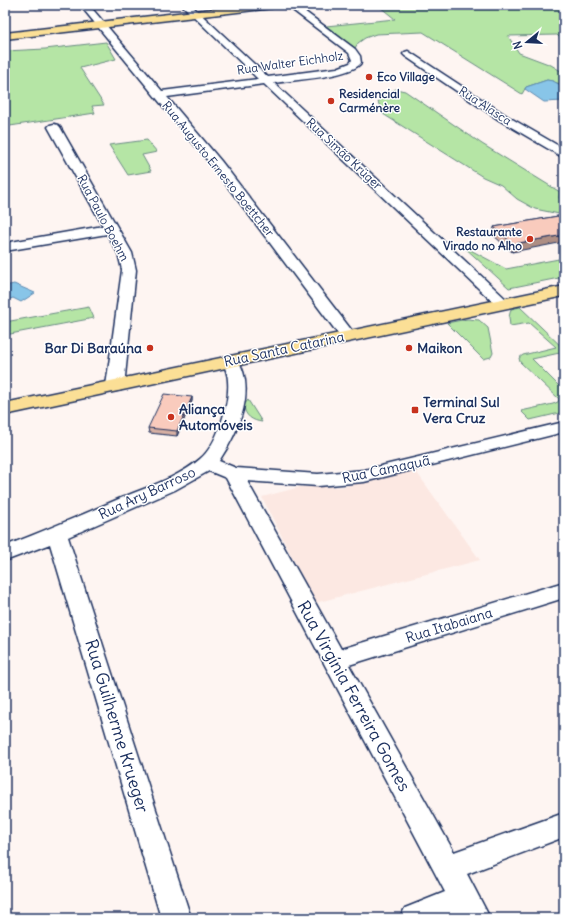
<svg xmlns="http://www.w3.org/2000/svg" width="569" height="923" viewBox="0 0 569 923" font-family="Delius,sans-serif">
  <rect width="100%" height="100%" fill="#fef5f2"/>
  <filter id="ink" filterUnits="userSpaceOnUse"><feTurbulence type="fractalNoise" baseFrequency=".025" numOctaves="2"/><feDisplacementMap in="SourceGraphic" scale="8" xChannelSelector="R" yChannelSelector="G"/><feConvolveMatrix kernelMatrix="1 2 1 2 8 2 1 2 1" color-interpolation-filters="sRGB"/></filter>
  <g filter="url(#ink)">
    <path fill="#fce8e2" d="M 415,470 L 480,560 L 315,603 L 262,497 L 300,487 L 342,487 Z"/>
    <path fill="#b5e5a5" stroke="#688a82" d="M 380,5 L 564,5 L 564,42 L 557,35 L 508,36 L 519,53 L 551,65 L 564,73 L 564,85 L 547,80 L 526,87 L 522,94 L 423,32 L 376,34 L 365,38 L 358,43 L 355,48 L 326,26 L 395,19 L 380,7 Z
      M 106,42 L 116,59 L 80,68 L 104,105 L 92,106 L 95,113 L 10,126 L 5,114 L 5,51 L 45,49 Z
      M 396,89 L 405,91 L 482,144 L 560,192 L 559,198 L 564,203 L 564,214 L 559,214 L 535,209 L 517,199 L 501,185 L 483,177 L 383,114 L 378,102 L 386,94 Z
      M 147,140 L 157,152 L 142,155 L 151,171 L 128,175 L 109,145 Z
      M 463,246 L 506,269 L 564,258 L 564,277 L 509,288 Z
      M 89,307 L 94,318 L 5,335 L 5,322 Z
      M 520,307 L 564,349 L 564,352 L 532,359 L 564,391 L 564,412 L 530,420 L 521,411 L 553,404 L 558,402 L 559,399 L 520,362 L 519,358 L 523,355 L 556,347 L 529,323 L 510,326 L 509,317 L 511,309 Z
      M 467,319 L 479,320 L 488,328 L 493,353 L 491,357 L 483,359 L 447,323 Z
      M 248,400 L 262,422 C 253,421 244,416 244,405 Z"/>
    <path fill="#88c5e8" stroke="#5c89b1" d="M 547,80 L 553,81 L 564,87 L 564,101 L 544,102 L 525,89 L 526,87 Z
      M 14,284 L 35,293 L 21,302 L 13,298 L 10,299 L 5,306 L 5,286 Z"/>
    <g fill="none" stroke-linecap="round" stroke-linejoin="round">
      <defs>
        <path id="street" d="M 80,5 L 89,5 L 162,91 L 258,79 L 182,5 L 191,5 L 268,77 L 337,68 L 350,63 L 352,60 L 349,53 L 286,5 L 296,5 L 355,49 L 360,56 L 361,63 C 351,77 293,80 274,83 L 507,300 L 510,303 L 507,306 L 502,308 L 497,306 L 264,84 L 167,97 L 221,161 L 356,336 L 354,339 L 348,341 L 342,339 L 213,167 Z
          M 408,51 L 507,116 L 564,149 L 564,158 L 499,120 L 405,56 L 403,54 L 405,52 Z
          M 54,124 L 58,125 L 60,127 L 132,253 L 136,270 L 124,386 L 121,390 L 115,391 L 109,390 L 106,386 L 122,270 L 118,253 L 107,234 L 5,251 L 5,243 L 103,226 L 48,127 L 50,125 Z
          M 230,356 L 236,357 C 258,389 238,433 219,461 L 236,468 L 318,474 L 364,470 L 564,422 L 564,432 L 364,482 L 318,486 L 247,481 L 341,649 L 564,582 L 564,598 L 349,665 L 454,852 L 564,813 L 564,837 L 467,874 L 490,918 L 459,918 L 458,915 L 450,918 L 400,918 L 405,908 L 445,892 L 226,478 L 209,471 L 175,490 L 68,537 L 191,918 L 161,918 L 50,544 L 5,561 L 5,546 C 44,531 82,515 121,498 C 147,487 178,478 200,459 C 217,445 230,404 228,381 C 228,374 225,367 222,361 L 224,357 Z"/>
        <path id="primary" d="M 246,5 L 277,5 L 272,8 L 5,39 L 5,33 Z
          M 564,286 L 564,296 L 5,415 L 5,403 Z"/>
      </defs>
      <use href="#street" stroke="#1b2f5e" stroke-width="3"/>
      <use href="#primary" stroke="#1b2f5e" stroke-width="3"/>
      <use href="#street" fill="#fff" fill-rule="evenodd"/>
      <use href="#primary" fill="#fbdf96" fill-rule="evenodd"/>
    </g>
    <path fill="#d6afa3" stroke="#1b2f5e" d="M 558,216 L 512,252 L 493,235 L 494,227 Z
      M 192,397 L 192,401 L 177,436 L 149,433 L 148,428 Z"/>
    <path fill="#ae8e84" stroke="#1b2f5e" d="M 564,235 L 564,242 L 512,252 L 513,244 Z
      M 192,397 L 192,401 L 177,436 L 177,431 Z"/>
    <path fill="#f9cbbd" stroke="#1b2f5e" d="M 558,216 L 564,221 L 564,235 L 513,244 L 494,227 Z
      M 164,394 L 192,397 L 177,431 L 148,428 Z"/>
  </g>
  <g fill="#c8321e" stroke="#fff" stroke-width="1.5">
    <circle cx="369" cy="77" r="4"/>
    <circle cx="331" cy="101" r="4"/>
    <circle cx="530" cy="239" r="4"/>
    <circle cx="150" cy="348" r="4"/>
    <circle cx="409" cy="348" r="4"/>
    <rect x="411" y="406" width="8" height="8" rx="2"/>
    <circle cx="171" cy="417" r="4"/>
  </g>
  <g text-anchor="middle" stroke-width="3" stroke-linejoin="round" paint-order="stroke">
    <g font-size="12" fill="#1b2f5e" stroke="#fff">
      <text transform="translate(290 63) rotate(-8)" y="4">Rua Walter Eichholz</text>
      <text transform="translate(485 106) rotate(33)" y="4">Rua Alasca</text>
      <text transform="translate(344 154) rotate(43)" y="4">Rua Simão Krüger</text>
      <text transform="translate(218 169) rotate(51)" y="4">Rua Augusto Ernesto Boettcher</text>
      <text transform="translate(103 218) rotate(62)" y="4">Rua Paulo Boehm</text>
    </g>
    <g font-size="12" font-weight="bold" fill="#1b2f5e" stroke="#fff" text-anchor="start">
      <text x="377" y="81">Eco Village</text>
      <text x="339" y="98">Residencial<tspan x="339" dy="14">Carménère</tspan></text>
      <text x="522" y="236" text-anchor="end">Restaurante<tspan x="522" dy="14">Virado no Alho</tspan></text>
    </g>
    <g font-size="14" font-weight="bold" fill="#1b2f5e" stroke="#fff" text-anchor="start">
      <text x="142" y="353" text-anchor="end">Bar Di Baraúna</text>
      <text x="417" y="353">Maikon</text>
      <text x="423" y="407">Terminal Sul<tspan x="423" dy="16">Vera Cruz</tspan></text>
      <text x="179" y="414">Aliança<tspan x="179" dy="16">Automóveis</tspan></text>
    </g>
    <g font-size="14" fill="#1b2f5e" stroke="#fff">
      <text transform="translate(284 349) rotate(-12)" y="5">Rua Santa Catarina</text>
      <text transform="translate(386 469) rotate(-12)" y="5">Rua Camaquã</text>
      <text transform="translate(147 493) rotate(-25)" y="5">Rua Ary Barroso</text>
      <text transform="translate(449 625) rotate(-17)" y="5">Rua Itabaiana</text>
    </g>
    <g font-size="17" fill="#1b2f5e" stroke="#fff">
      <text transform="translate(354 696) rotate(61)" y="6">Rua Virgínia Ferreira Gomes</text>
      <text transform="translate(117 726) rotate(73)" y="6">Rua Guilherme Krueger</text>
    </g>
  </g>
  <rect width="569" height="923" fill="none" stroke="#fff" stroke-width="20"/>
  <rect x="10" y="10" width="549" height="903" fill="none" stroke="#1b2f5e" stroke-width="1.5" filter="url(#ink)"/>
  <g transform="translate(527 42) rotate(252)" stroke="#ffffff" stroke-width="3" paint-order="stroke">
  <path d="M0-3L7 15L0 10L-7 15Z" fill="#1b2f5e"/>
  <text y="-6" font-size="11" font-weight="bold" text-anchor="middle" fill="#1b2f5e">N</text>
  </g>
</svg>
